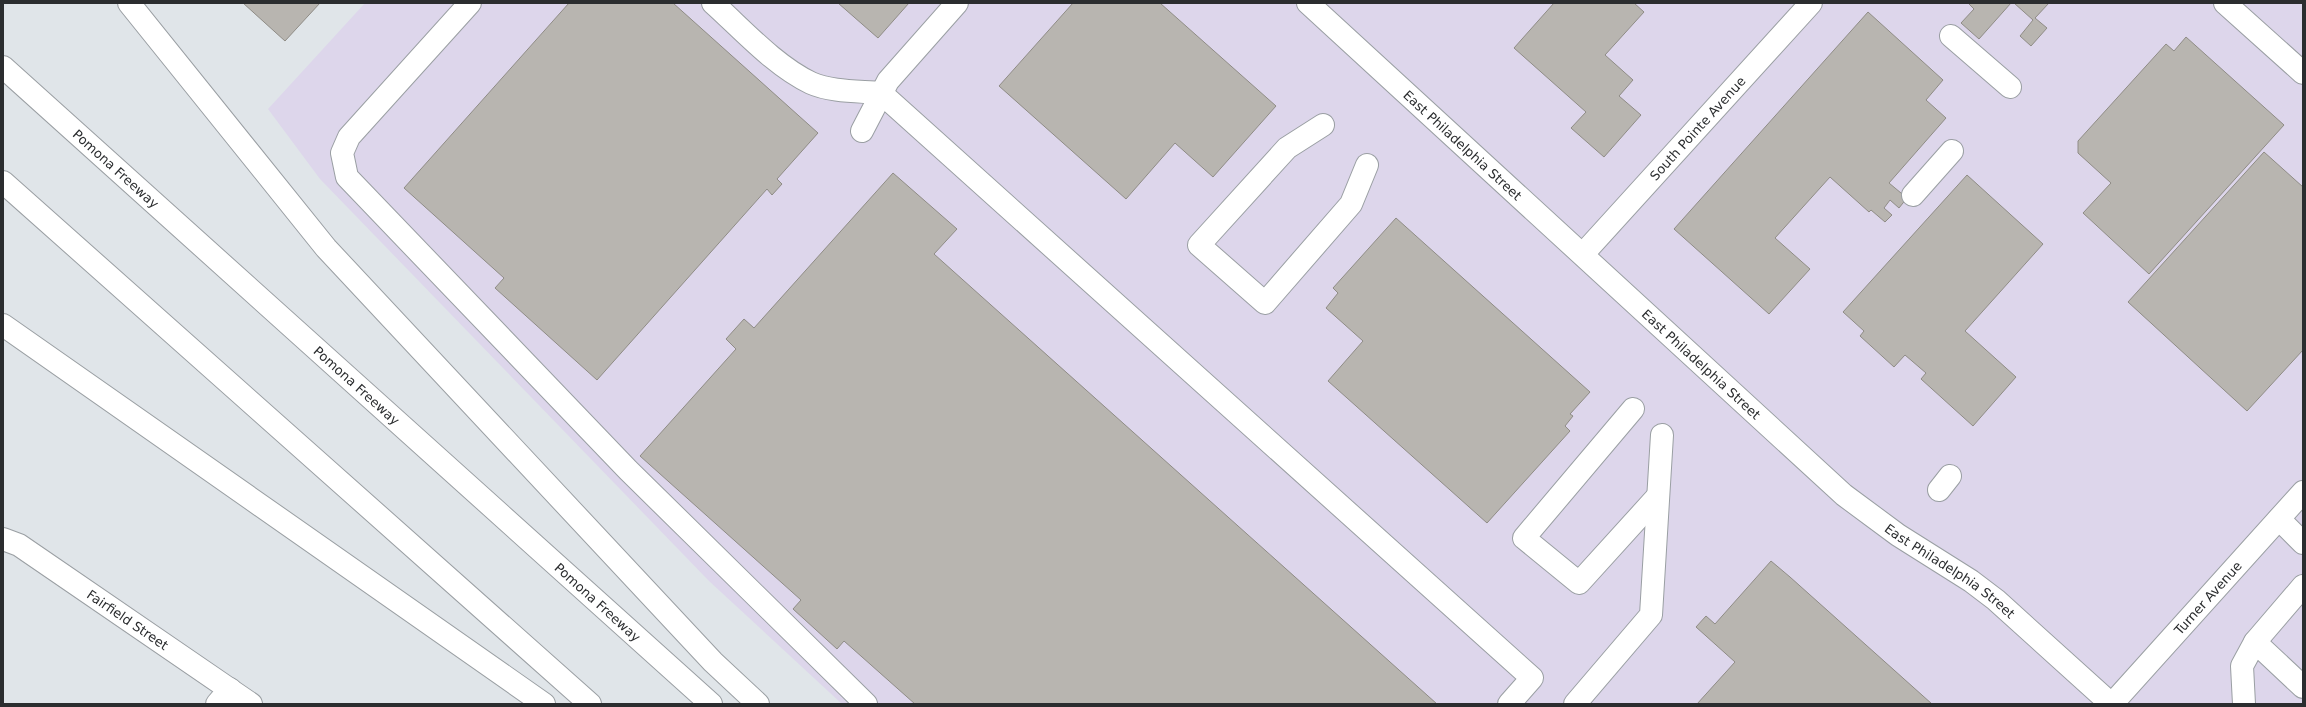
<svg xmlns="http://www.w3.org/2000/svg" width="2306" height="707" viewBox="0 0 2306 707" font-family="'DejaVu Sans',sans-serif">
  <rect width="100%" height="100%" fill="#e0e5e9"/>
  <path fill="#ddd6eb" d="M 365,3 L 2303,3 L 2303,704 L 842,704 L 709,581 L 320,179 L 268,109 Z"/>
  <path fill="#b8b5b0" stroke="#8f8c86" d="M 243,3 L 320,3 L 285,41 Z
    M 569,3 L 673,3 L 818,133 L 777,179 L 782,184 L 772,195 L 767,189 L 597,380 L 495,288 L 504,278 L 404,188 Z
    M 838,3 L 909,3 L 878,38 Z
    M 1073,3 L 1160,3 L 1276,106 L 1213,177 L 1175,143 L 1126,199 L 999,86 Z
    M 1554,3 L 1634,3 L 1644,12 L 1605,55 L 1633,80 L 1619,96 L 1641,115 L 1604,157 L 1571,128 L 1586,112 L 1514,48 Z
    M 1968,3 L 2011,3 L 1979,39 L 1961,23 L 1974,9 Z
    M 2014,3 L 2049,3 L 2035,18 L 2047,28 L 2031,46 L 2020,36 L 2033,20 Z
    M 1868,12 L 1943,80 L 1926,100 L 1946,118 L 1889,183 L 1907,198 L 1899,208 L 1890,200 L 1884,208 L 1892,215 L 1885,222 L 1871,210 L 1869,212 L 1830,177 L 1775,238 L 1810,269 L 1769,314 L 1674,229 Z
    M 2186,37 L 2284,125 L 2149,274 L 2083,213 L 2111,183 L 2078,153 L 2078,141 L 2166,44 L 2174,51 Z
    M 2264,152 L 2303,187 L 2303,350 L 2247,411 L 2128,302 Z
    M 893,173 L 957,229 L 934,254 L 1437,704 L 915,704 L 844,641 L 837,649 L 793,609 L 801,600 L 640,456 L 736,349 L 726,339 L 744,319 L 754,328 Z
    M 1967,175 L 2043,244 L 1965,331 L 2016,377 L 1973,426 L 1921,379 L 1926,373 L 1905,355 L 1894,367 L 1860,336 L 1864,331 L 1843,312 Z
    M 1396,218 L 1590,392 L 1570,414 L 1573,416 L 1565,426 L 1570,431 L 1487,523 L 1328,381 L 1363,341 L 1326,308 L 1338,293 L 1333,288 Z
    M 1771,561 L 1790,577 L 1932,704 L 1697,704 L 1735,662 L 1696,627 L 1706,616 L 1715,624 Z"/>
  <g fill="none" stroke-linecap="round" stroke-linejoin="round">
    <defs>
      <g id="minor">
        <path d="M 470,3 L 349,137 L 342,153 L 347,177 L 628,470 L 866,704"/>
        <path d="M 713,3 C 742,29 775,66 811,83 C 831,92 859,91 881,93 L 1532,678 L 1509,704"/>
        <path id="s1" d="M 1308,3 L 1844,495 L 1898,535 L 1971,581 L 1996,600 L 2111,704"/>
        <path d="M 2225,3 L 2303,73"/>
        <path d="M 1951,36 L 2010,87"/>
        <path d="M 1323,125 L 1287,148 L 1199,245 L 1265,303 L 1351,204 L 1367,165"/>
        <path d="M 862,131 L 888,81 L 957,3"/>
        <path d="M 1913,195 L 1952,151"/>
        <path id="s2" d="M 1583,254 L 1811,3"/>
        <path d="M 1633,409 L 1524,538 L 1579,583 L 1657,497"/>
        <path d="M 1939,490 L 1950,476"/>
        <path d="M 2279,519 L 2303,543"/>
        <path id="s3" d="M 3,539 L 19,545 L 251,704"/>
        <path d="M 2255,642 L 2303,687"/>
        <path d="M 217,704 L 230,689"/>
        <path d="M 1575,704 L 1651,615 L 1662,435"/>
        <path id="s4" d="M 2112,704 L 2303,492"/>
        <path d="M 2244,704 L 2242,666 L 2255,642 L 2303,586"/>
      </g>
      <g id="highway">
        <path d="M 129,3 L 326,248 L 713,662 L 758,704"/>
        <path id="s5" d="M 3,67 L 711,704"/>
        <path d="M 3,182 L 590,704"/>
        <path d="M 3,325 L 544,704"/>
      </g>
    </defs>
    <use href="#minor" stroke="#9a9fa3" stroke-width="24"/>
    <use href="#highway" stroke="#9a9fa3" stroke-width="24"/>
    <use href="#minor" stroke="#fff" stroke-width="22"/>
    <use href="#highway" stroke="#fff" stroke-width="22"/>
  </g>
  <g text-anchor="middle" stroke-width="3" stroke-linejoin="round" paint-order="stroke">
    <g font-size="13" fill="#2b2d2f" stroke="#e0e5e9">
      <text dy="5" stroke="none"><textPath href="#s2" startOffset="170">South Pointe Avenue</textPath></text>
      <text dy="5" stroke="none"><textPath href="#s1" startOffset="210">East Philadelphia Street</textPath></text>
      <text dy="5" stroke="none"><textPath href="#s5" startOffset="152">Pomona Freeway</textPath></text>
      <text dy="5" stroke="none"><textPath href="#s1" startOffset="534">East Philadelphia Street</textPath></text>
      <text dy="5" stroke="none"><textPath href="#s5" startOffset="476">Pomona Freeway</textPath></text>
      <text dy="5" stroke="none"><textPath href="#s1" startOffset="858">East Philadelphia Street</textPath></text>
      <text dy="5" stroke="none"><textPath href="#s4" startOffset="143">Turner Avenue</textPath></text>
      <text dy="5" stroke="none"><textPath href="#s5" startOffset="800">Pomona Freeway</textPath></text>
      <text dy="5" stroke="none"><textPath href="#s3" startOffset="149">Fairfield Street</textPath></text>
    </g>
  </g>
  <rect width="2306" height="707" fill="none" stroke="#2b2d2f" stroke-width="8"/>
</svg>
